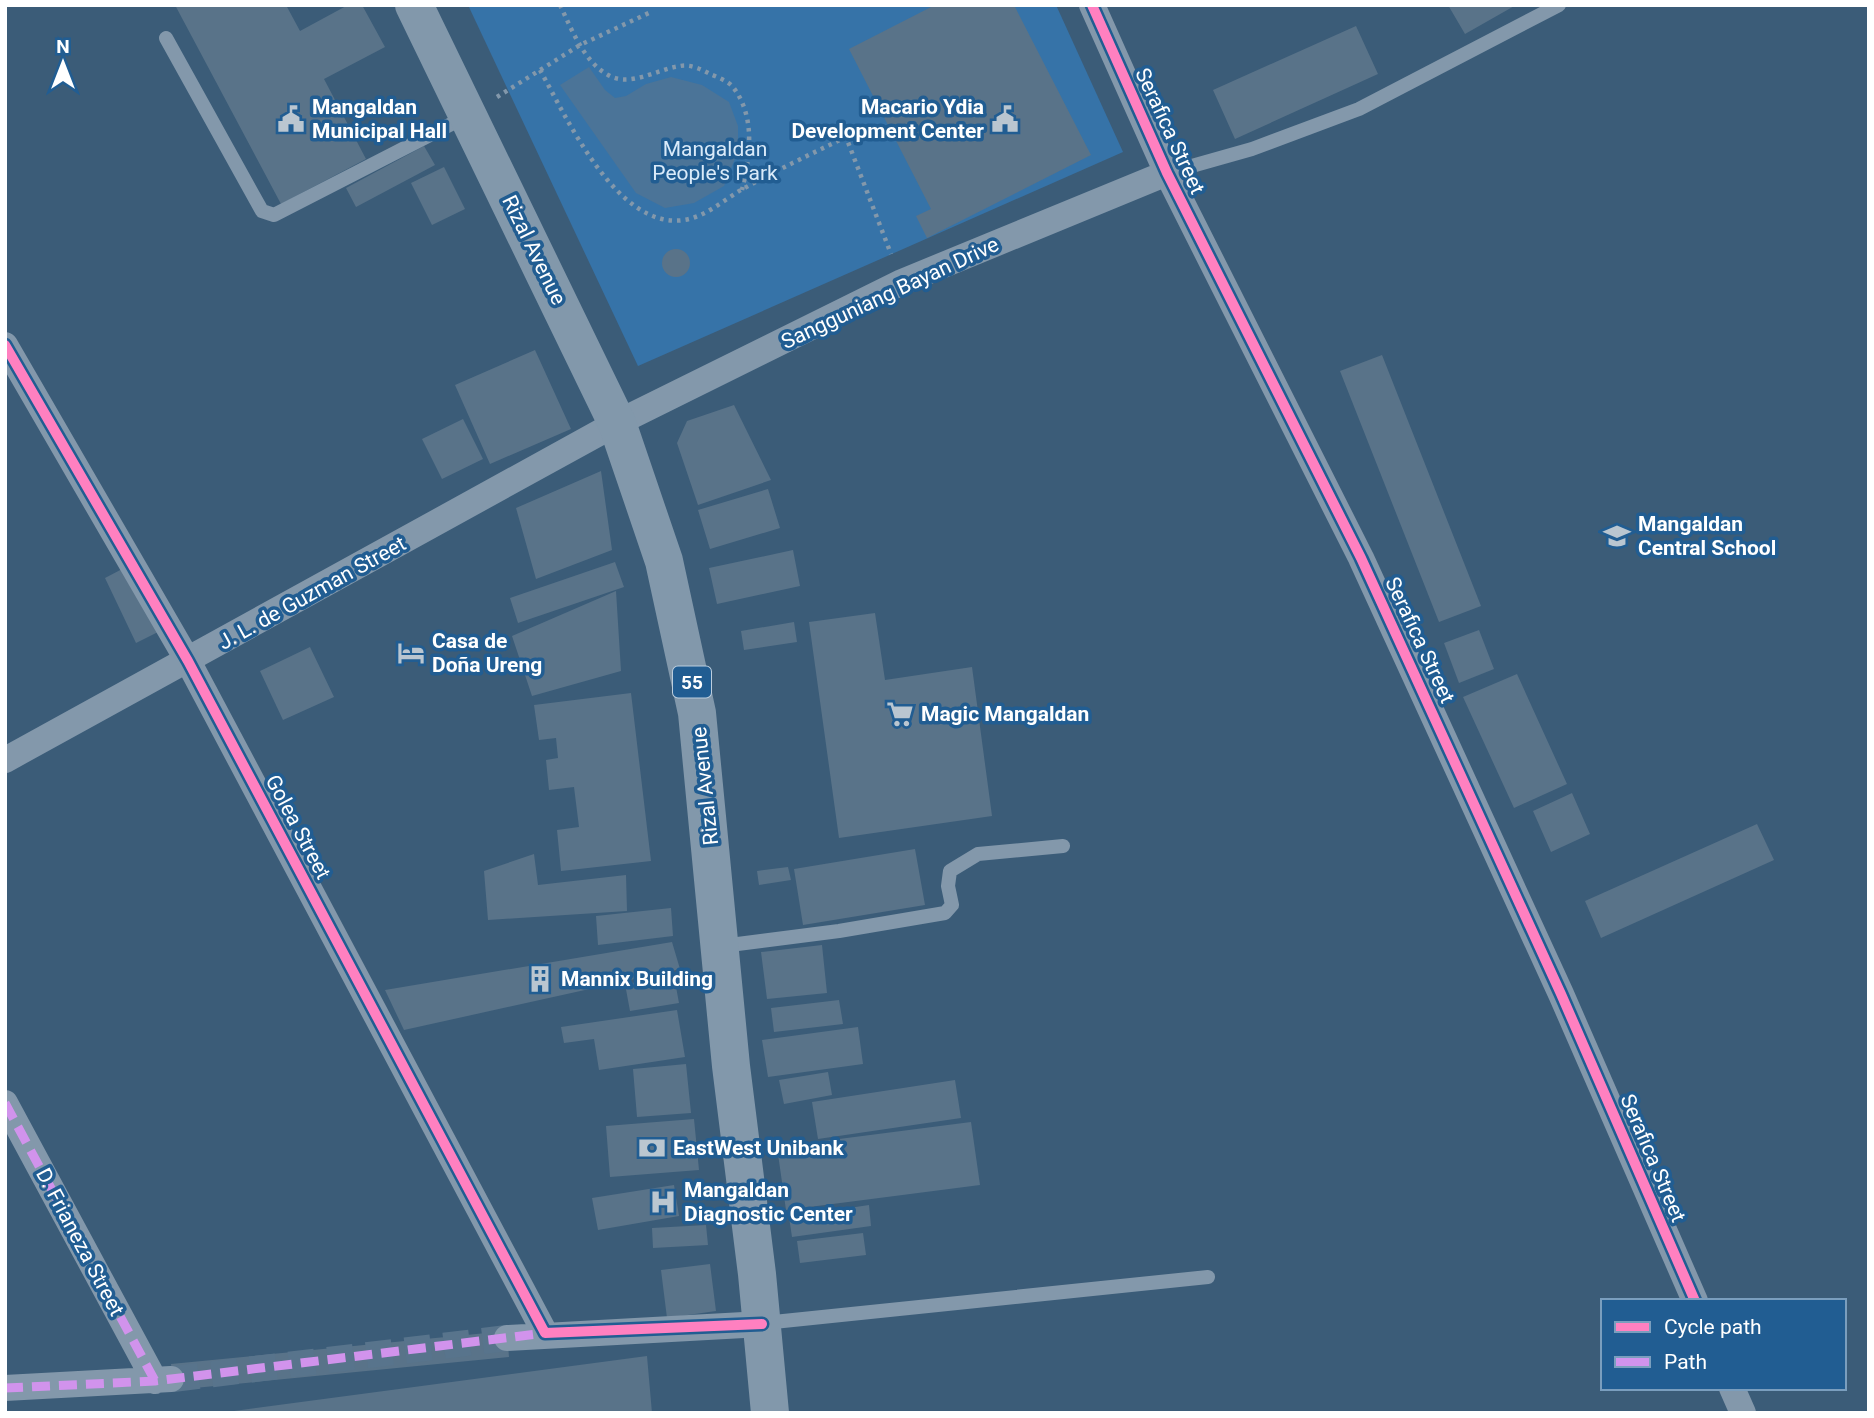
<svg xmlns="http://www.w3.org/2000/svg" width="1874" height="1418" viewBox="0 0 1874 1418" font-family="Roboto,sans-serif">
  <rect width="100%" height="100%" fill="#3b5c78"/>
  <path fill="#3673a8" d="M 468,5 L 1056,5 L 1123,152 L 638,366 Z"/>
  <path fill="#4b7498" d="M 589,67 L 605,90 L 615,98 L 626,96 L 646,84 L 671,77 L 702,85 L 729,102 L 738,126 L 738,151 L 724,186 L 694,203 L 665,208 L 636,193 L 560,85 Z"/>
  <path fill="#597389" d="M 175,5 L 286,5 L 300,31 L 348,5 L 362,5 L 385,47 L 324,79 L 366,159 L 281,204 Z
    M 935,5 L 1014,5 L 1091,155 L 927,238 L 916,216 L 931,209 L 849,49 Z
    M 1448,5 L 1516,5 L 1465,34 Z
    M 1356,26 L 1378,74 L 1235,139 L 1213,90 Z
    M 424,146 L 435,165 L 356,207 L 346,188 Z
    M 444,167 L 465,209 L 432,225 L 411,183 Z
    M662 263a14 14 0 1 1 28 0a14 14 0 1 1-28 0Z
    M 535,350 L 571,429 L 490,464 L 455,385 Z
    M 1382,355 L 1481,606 L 1439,622 L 1340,371 Z
    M 734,405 L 771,480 L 698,505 L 677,443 L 687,421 Z
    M 463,419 L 483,459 L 442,479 L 422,439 Z
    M 601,471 L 612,550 L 536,579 L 516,508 Z
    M 768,489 L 780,528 L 710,549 L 698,510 Z
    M 793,550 L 800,586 L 717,604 L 709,568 Z
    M 615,562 L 624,587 L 518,623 L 510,598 Z
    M 126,567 L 158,632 L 136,643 L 105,578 Z
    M 616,591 L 621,671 L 532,696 L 512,636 Z
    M 875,613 L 885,680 L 972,667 L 992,816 L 839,838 L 809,622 Z
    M 794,622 L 797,642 L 744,650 L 741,631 Z
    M 1479,630 L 1494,669 L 1459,683 L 1444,643 Z
    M 310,647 L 334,697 L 283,720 L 260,671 Z
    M 1517,674 L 1567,784 L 1514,808 L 1463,697 Z
    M 631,693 L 651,861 L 561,871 L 557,830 L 579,827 L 574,787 L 549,790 L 546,760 L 558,758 L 556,738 L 539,740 L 534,705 Z
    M 1572,793 L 1590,834 L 1551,852 L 1533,811 Z
    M 1757,824 L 1774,860 L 1601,938 L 1585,901 Z
    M 915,849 L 925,905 L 803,925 L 794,869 Z
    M 534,854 L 538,885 L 626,875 L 627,911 L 488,920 L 484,871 Z
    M 788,867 L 791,880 L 759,885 L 757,871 Z
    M 671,908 L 673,936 L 598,945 L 596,916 Z
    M 672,942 L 680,969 L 404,1030 L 385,990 Z
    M 822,945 L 827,993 L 767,999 L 761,952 Z
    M 674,976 L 679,1003 L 630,1011 L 625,984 Z
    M 839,1000 L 843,1024 L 774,1032 L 771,1008 Z
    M 677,1010 L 685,1057 L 599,1070 L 594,1039 L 564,1043 L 561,1027 Z
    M 858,1027 L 863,1064 L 768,1077 L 762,1040 Z
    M 686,1064 L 691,1113 L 637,1117 L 633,1069 Z
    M 828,1072 L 832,1095 L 784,1104 L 779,1080 Z
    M 955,1080 L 961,1118 L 818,1139 L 812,1102 Z
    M 694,1119 L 699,1170 L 610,1177 L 606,1126 Z
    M 971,1122 L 980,1185 L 786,1210 L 777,1147 Z
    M 674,1185 L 679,1216 L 598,1230 L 592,1198 Z
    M 869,1205 L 871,1226 L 792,1237 L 789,1217 Z
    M 706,1225 L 708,1245 L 653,1248 L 652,1228 Z
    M 863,1233 L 866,1255 L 800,1263 L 797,1241 Z
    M 710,1264 L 716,1311 L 667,1318 L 661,1270 Z
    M 507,1331 L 509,1357 L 174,1390 L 171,1364 Z
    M 647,1356 L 652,1413 L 235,1413 L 234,1411 Z"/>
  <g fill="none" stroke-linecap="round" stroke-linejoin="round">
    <path stroke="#58748c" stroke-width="26" stroke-dasharray="26 13" stroke-linecap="butt" d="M 173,1379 L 507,1338"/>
    <path stroke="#8398ab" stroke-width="4.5" stroke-dasharray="3.5 5" stroke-linecap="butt" d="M 560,5 C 571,28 584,62 608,75 C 630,88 657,69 680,66 C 690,64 701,69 710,74 C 717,77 728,81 733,87 C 756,117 750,156 742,190
      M 540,70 C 567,118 617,230 684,220 C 705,217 724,200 741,190 C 775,171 811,154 846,137 L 891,254
      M 497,97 L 580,45 L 651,12"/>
    <path stroke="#8398ab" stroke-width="14" d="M 166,38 L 262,211 L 274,215 L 465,117
      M 1167,173 L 1252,149 L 1359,109 L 1559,5
      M 722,946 L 839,931 L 945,913 L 952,905 L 948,886 L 950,871 L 978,854 L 1063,846
      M 764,1323 L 1208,1277"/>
    <path stroke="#8398ab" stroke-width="26" d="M 1092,5 L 1167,173 L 1361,558 L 1561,994 L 1695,1301
      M 5,345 L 188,661 L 545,1333
      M 5,760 L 617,423 L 902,282 L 1167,173
      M 5,1103 L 155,1381
      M 507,1338 L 762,1324
      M 5,1388 L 171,1379
      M 1732,1388 L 1743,1413"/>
    <path stroke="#8298ab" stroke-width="38" d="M 414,5 L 617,423 L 664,561 L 697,713 L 731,1066 L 757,1274 L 770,1413"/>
    <path stroke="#d193ec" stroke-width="9" stroke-dasharray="18 9" stroke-linecap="butt" d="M 5,1103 L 155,1381
      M 5,1388 L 155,1381 L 545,1333"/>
    <defs>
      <path id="cycleway" d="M 1092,5 L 1167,173 L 1361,558 L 1561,994 L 1695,1301
        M 5,345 L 188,661 L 545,1333 L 762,1324"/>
    </defs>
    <use href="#cycleway" stroke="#215d92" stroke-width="15"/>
    <use href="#cycleway" stroke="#ff80c0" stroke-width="10"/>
  </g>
  <defs>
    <symbol id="civic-bare" viewBox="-9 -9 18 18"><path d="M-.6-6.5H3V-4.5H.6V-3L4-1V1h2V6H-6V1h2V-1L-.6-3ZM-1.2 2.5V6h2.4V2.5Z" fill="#bac6d0" stroke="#215d92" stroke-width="2.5" paint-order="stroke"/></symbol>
    <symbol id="school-bare" viewBox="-9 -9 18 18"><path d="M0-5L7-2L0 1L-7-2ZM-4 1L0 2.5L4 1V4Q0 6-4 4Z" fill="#bac6d0" stroke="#215d92" stroke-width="2.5" paint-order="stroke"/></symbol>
    <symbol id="hotel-bare" viewBox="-9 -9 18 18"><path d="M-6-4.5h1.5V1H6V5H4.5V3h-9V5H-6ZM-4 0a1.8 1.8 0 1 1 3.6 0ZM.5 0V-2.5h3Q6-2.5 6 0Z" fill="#bac6d0" stroke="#215d92" stroke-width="2.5" paint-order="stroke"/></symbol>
    <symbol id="supermarket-bare" viewBox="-9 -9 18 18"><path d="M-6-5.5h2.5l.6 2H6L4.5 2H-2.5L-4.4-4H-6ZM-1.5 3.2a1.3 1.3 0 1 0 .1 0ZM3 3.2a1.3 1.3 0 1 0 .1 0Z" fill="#bac6d0" stroke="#215d92" stroke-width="2.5" paint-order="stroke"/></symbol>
    <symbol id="building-bare" viewBox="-9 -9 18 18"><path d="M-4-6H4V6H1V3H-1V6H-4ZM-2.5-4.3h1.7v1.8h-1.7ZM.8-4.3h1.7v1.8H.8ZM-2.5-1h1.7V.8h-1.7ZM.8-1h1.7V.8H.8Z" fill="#bac6d0" stroke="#215d92" stroke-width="2.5" paint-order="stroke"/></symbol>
    <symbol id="bank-bare" viewBox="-9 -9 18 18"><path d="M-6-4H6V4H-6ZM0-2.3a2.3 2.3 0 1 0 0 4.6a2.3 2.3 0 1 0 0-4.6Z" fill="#bac6d0" stroke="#215d92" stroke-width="2.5" paint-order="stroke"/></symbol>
    <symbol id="hospital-bare" viewBox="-9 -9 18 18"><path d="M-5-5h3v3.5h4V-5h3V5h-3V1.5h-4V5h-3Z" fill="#bac6d0" stroke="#215d92" stroke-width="2.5" paint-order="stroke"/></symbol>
  </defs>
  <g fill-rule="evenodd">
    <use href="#civic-bare" x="272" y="100" width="38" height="38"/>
    <use href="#civic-bare" x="986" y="100" width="38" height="38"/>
    <use href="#school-bare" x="1598" y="517" width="38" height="38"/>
    <use href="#hotel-bare" x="392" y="634" width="38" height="38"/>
    <use href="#supermarket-bare" x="881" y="695" width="38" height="38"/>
    <use href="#building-bare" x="521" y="960" width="38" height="38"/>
    <use href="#bank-bare" x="633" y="1129" width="38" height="38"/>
    <use href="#hospital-bare" x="644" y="1183" width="38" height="38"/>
  </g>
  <g text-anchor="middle" stroke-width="7" stroke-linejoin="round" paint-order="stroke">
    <rect fill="#215d92" stroke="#bccede" stroke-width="2" x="673" y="666.5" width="38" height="31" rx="5"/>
    <g font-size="19" font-weight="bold" fill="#fff">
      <text x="692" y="689">55</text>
    </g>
    <g font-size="21" font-weight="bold" fill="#fff" stroke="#215d92" text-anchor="start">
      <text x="312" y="114">Mangaldan<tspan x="312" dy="24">Municipal Hall</tspan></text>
      <text x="984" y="114" text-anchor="end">Macario Ydia<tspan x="984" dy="24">Development Center</tspan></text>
      <text x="1638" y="531">Mangaldan<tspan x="1638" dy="24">Central School</tspan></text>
      <text x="432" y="648">Casa de<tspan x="432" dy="24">Doña Ureng</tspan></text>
      <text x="921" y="721">Magic Mangaldan</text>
      <text x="561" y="986">Mannix Building</text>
      <text x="673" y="1155">EastWest Unibank</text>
      <text x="684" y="1197">Mangaldan<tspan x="684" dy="24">Diagnostic Center</tspan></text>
    </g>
    <g font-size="21" fill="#fff" stroke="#215d92">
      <text transform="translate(1170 131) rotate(65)" y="7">Serafica Street</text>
      <text transform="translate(534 250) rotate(64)" y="7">Rizal Avenue</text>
      <text transform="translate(890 293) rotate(-25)" y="7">Sangguniang Bayan Drive</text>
      <text transform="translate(312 593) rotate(-29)" y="7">J. L. de Guzman Street</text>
      <text transform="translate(1420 640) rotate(65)" y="7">Serafica Street</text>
      <text transform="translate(705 786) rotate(-96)" y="7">Rizal Avenue</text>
      <text transform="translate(298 827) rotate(62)" y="7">Golea Street</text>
      <text transform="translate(1653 1158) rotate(67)" y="7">Serafica Street</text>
      <text transform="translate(80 1242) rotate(62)" y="7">D. Frianeza Street</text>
    </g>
    <g font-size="21" fill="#d9eaf9" stroke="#215d92">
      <text x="715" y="156">Mangaldan<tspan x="715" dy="24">People's Park</tspan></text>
    </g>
  </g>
  <rect width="1874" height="1418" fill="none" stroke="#ffffff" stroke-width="14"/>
  <rect x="1601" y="1299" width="245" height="91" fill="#215d92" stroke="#7a9ebe" stroke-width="2"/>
  <rect x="1615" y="1322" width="35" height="10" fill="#ff80c0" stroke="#7a9ebe" stroke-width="2"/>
  <text x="1664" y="1334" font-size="21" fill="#ffffff">Cycle path</text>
  <rect x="1615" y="1357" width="35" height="10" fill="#d193ec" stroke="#7a9ebe" stroke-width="2"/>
  <text x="1664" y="1369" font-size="21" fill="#ffffff">Path</text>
  <g transform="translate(63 63)" stroke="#215d92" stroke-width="5" paint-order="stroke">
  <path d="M0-5L12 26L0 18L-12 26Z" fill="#ffffff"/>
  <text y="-10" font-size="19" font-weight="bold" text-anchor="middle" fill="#ffffff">N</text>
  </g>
</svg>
